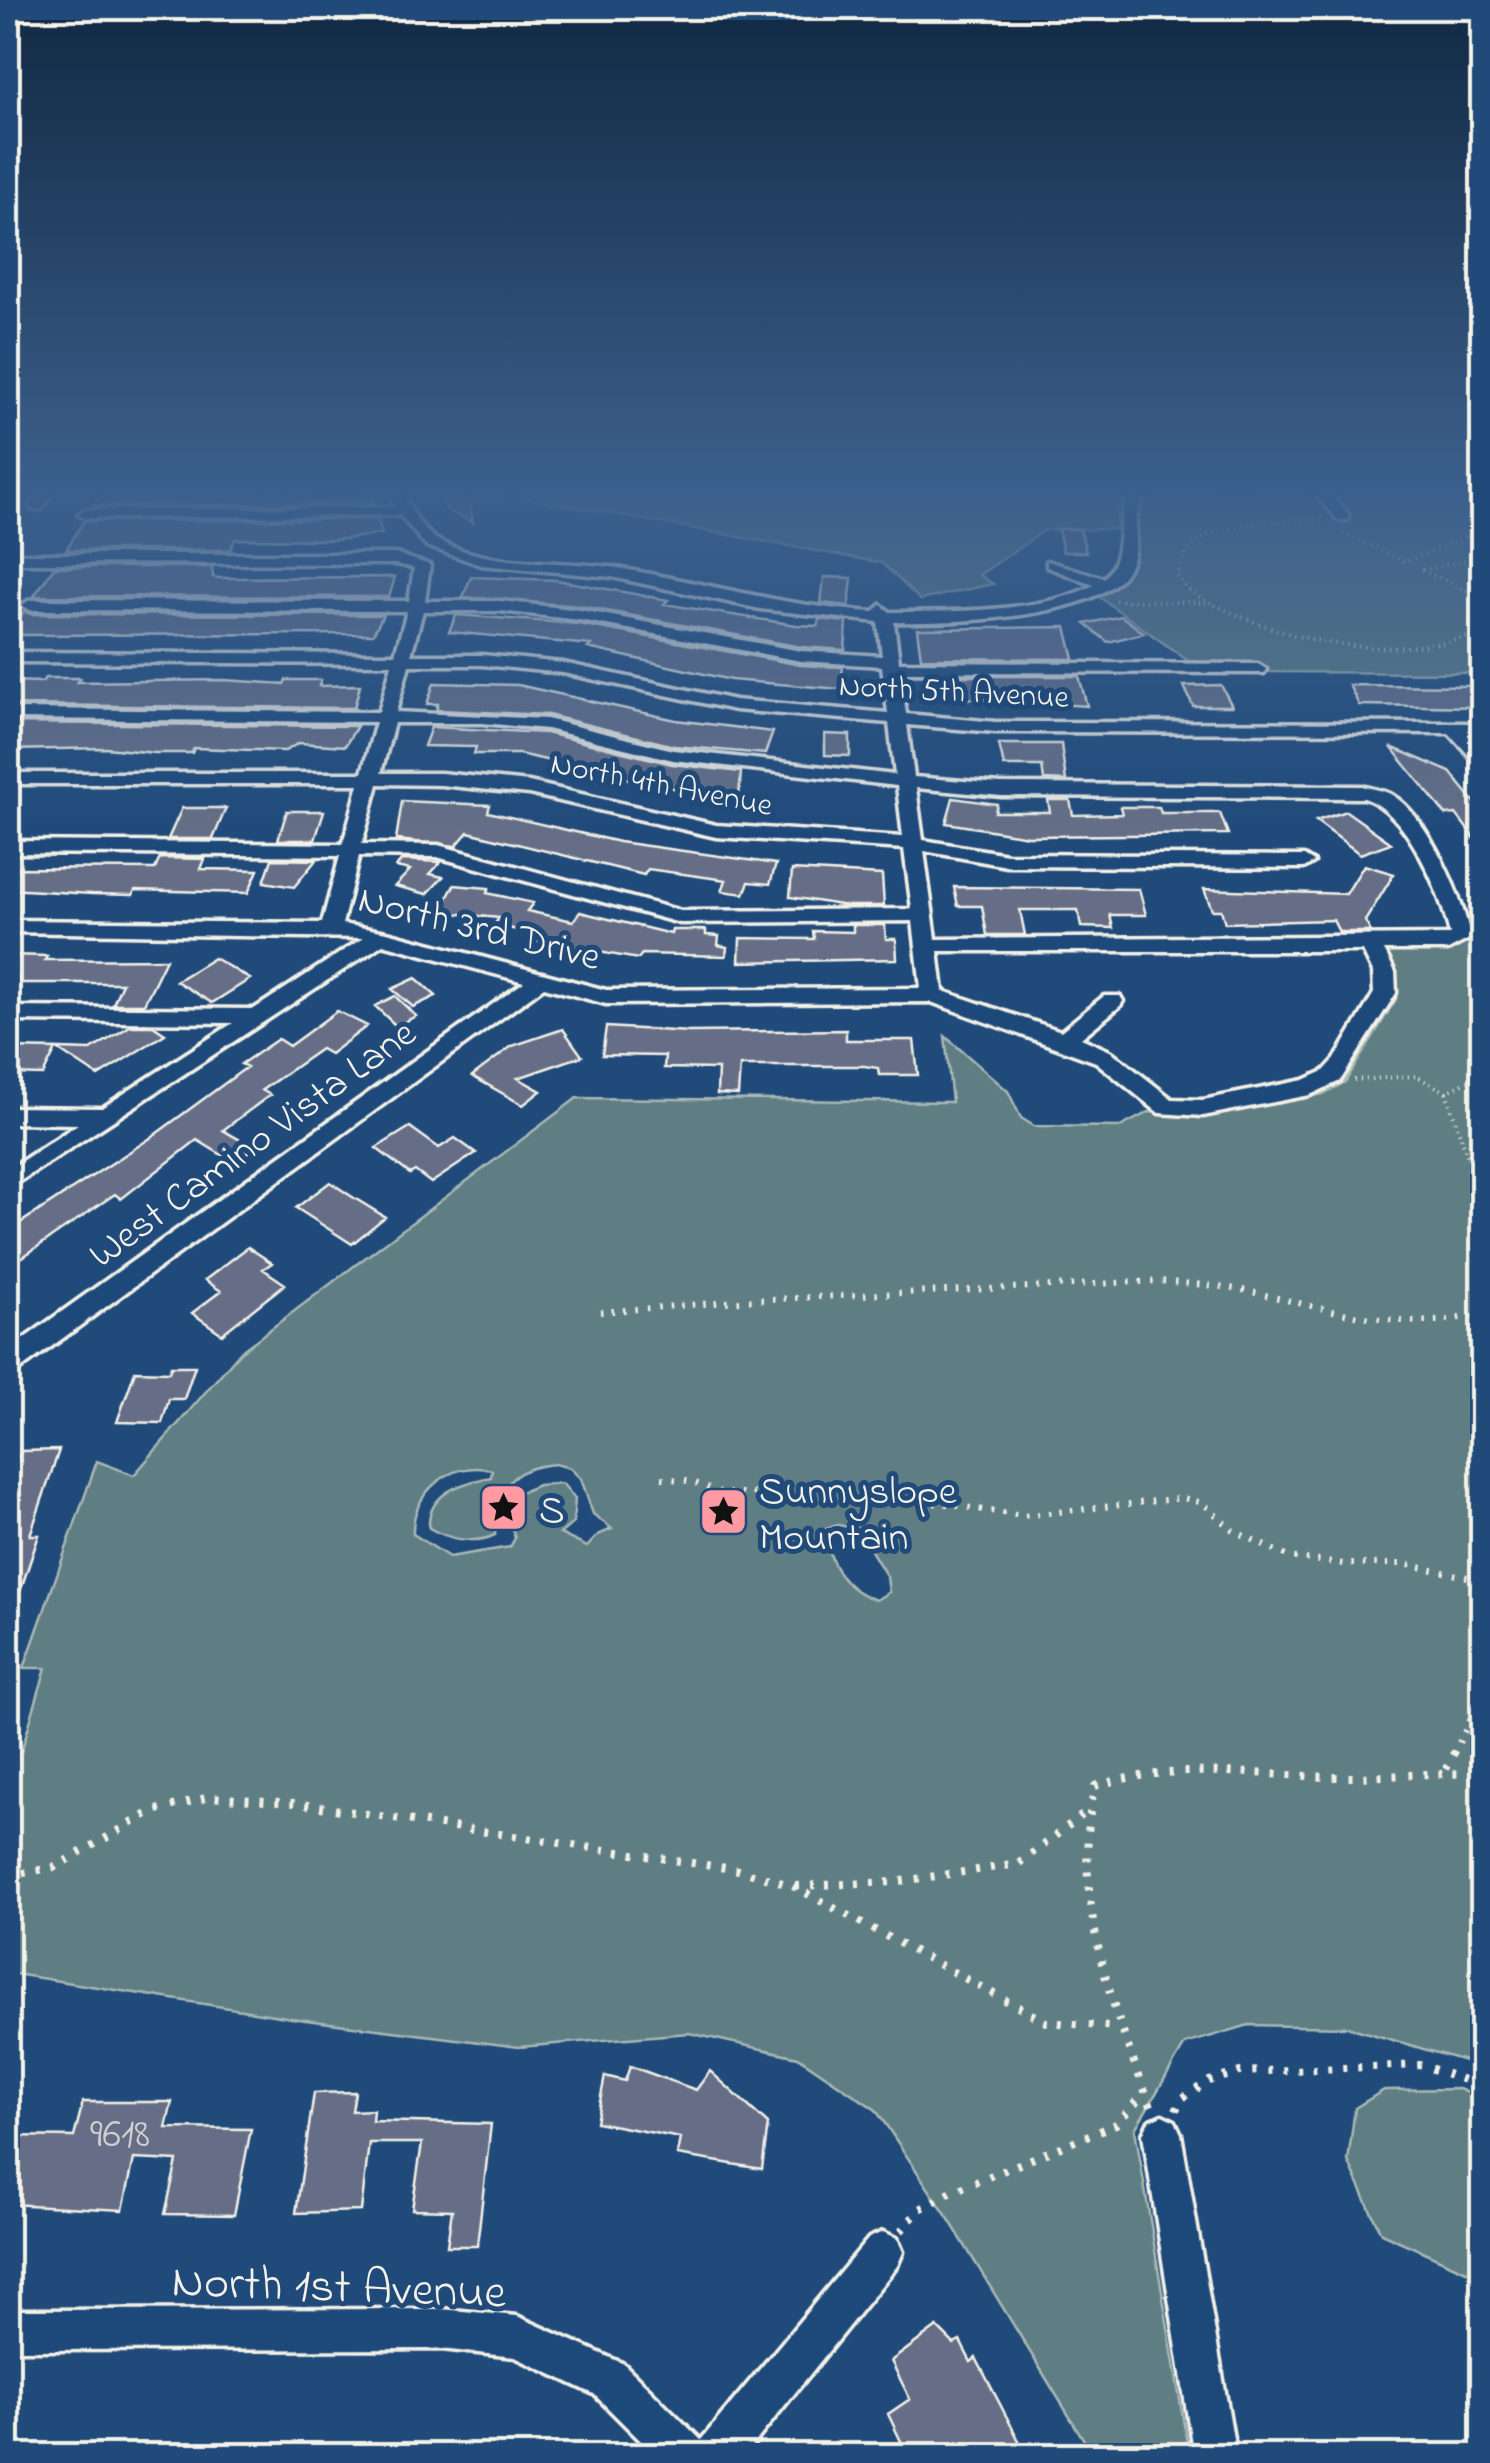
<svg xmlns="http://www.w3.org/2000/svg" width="1490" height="2463" viewBox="0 0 1490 2463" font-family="'Indie Flower',sans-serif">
  <rect width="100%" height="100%" fill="#1f4a7a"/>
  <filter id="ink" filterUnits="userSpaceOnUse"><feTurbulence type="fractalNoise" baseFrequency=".01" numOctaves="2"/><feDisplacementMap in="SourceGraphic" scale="20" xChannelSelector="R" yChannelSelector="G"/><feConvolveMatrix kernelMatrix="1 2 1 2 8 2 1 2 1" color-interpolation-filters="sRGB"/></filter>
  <g filter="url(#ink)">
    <path fill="#5e7e83" stroke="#a9b8b6" stroke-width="2.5" fill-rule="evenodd" d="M 481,490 L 1132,490 L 1117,508 L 1117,529 L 1045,530 L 979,575 L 993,584 L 920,600 L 882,563 Z
      M 1154,490 L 1482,490 L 1482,673 L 1264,672 L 1261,666 L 1194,665 L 1098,596 C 1145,573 1134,554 1135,511 Z
      M 1482,936 L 1482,2066 L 1348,2027 L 1249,2025 L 1185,2044 L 1135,2129 L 1189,2455 L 1093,2455 L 950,2221 L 876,2110 L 798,2057 L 689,2033 L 519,2047 L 298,2019 L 8,1973 L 8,1752 L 21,1752 L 46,1668 L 24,1668 L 97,1461 L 134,1475 L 240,1352 L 577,1098 L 952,1102 L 945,1036 L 1008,1091 L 1021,1118 L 1034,1126 L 1120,1127 L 1149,1112 L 1199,1118 L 1323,1094 L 1345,1082 L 1396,999 L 1397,987 L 1381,946 L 1459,946 ZM 555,1464 L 570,1468 L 581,1479 L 593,1514 L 612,1529 L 598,1535 L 587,1547 L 560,1534 L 573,1523 L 575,1499 L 562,1483 L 538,1485 L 517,1494 L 509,1520 L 515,1538 L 510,1547 L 449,1557 L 413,1534 C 411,1493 451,1459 492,1470 L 491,1477 C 461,1483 427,1493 429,1528 C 448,1539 474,1545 495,1535 C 498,1490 506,1468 555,1464 ZM 838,1525 L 858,1529 L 887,1577 L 889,1592 L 876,1600 C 842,1589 828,1563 826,1529 Z
      M 1459,2089 L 1482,2099 L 1482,2278 L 1381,2233 L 1348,2161 L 1355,2108 L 1384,2090 Z"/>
    <path fill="#656e86" stroke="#f4f1e8" stroke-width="2.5" d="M 103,490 L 317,490 L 314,496 L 357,492 L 359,499 L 373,497 L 375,503 L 93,506 Z
      M 443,490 L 468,490 L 473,523 L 446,509 Z
      M 378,519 L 382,534 L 335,540 L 235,539 L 230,550 L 66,550 L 84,521 Z
      M 1058,529 L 1080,529 L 1086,552 L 1063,552 Z
      M 54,567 L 212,567 L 213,577 L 218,578 L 395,577 L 389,597 L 34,596 Z
      M 471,577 L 557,580 L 668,600 L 664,604 L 796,625 L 818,626 L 819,619 L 847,622 L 845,650 L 801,647 L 580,606 L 463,597 Z
      M 824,577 L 852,578 L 849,606 L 821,603 Z
      M 24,611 L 30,614 L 383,615 L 373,634 L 8,635 Z
      M 456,615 L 579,624 L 801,665 L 843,667 L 840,689 L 731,680 L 588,648 L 591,645 L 449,632 Z
      M 1121,616 L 1144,633 L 1108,642 L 1085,624 Z
      M 1066,627 L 1074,659 L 921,658 L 917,629 Z
      M 930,676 L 1079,676 L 1087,706 L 926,696 Z
      M 45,678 L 80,678 L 77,682 L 224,680 L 284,684 L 286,680 L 321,680 L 319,686 L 360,685 L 354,708 L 8,705 L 8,681 L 42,682 Z
      M 434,683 L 518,685 L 676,720 L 773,732 L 765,754 L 674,746 L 548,715 L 436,710 L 438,704 L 427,704 Z
      M 1221,685 L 1232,706 L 1193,706 L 1184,686 Z
      M 1349,685 L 1482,686 L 1482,707 L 1359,705 Z
      M 8,723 L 357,726 L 345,746 L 299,743 L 285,751 L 194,748 L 192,753 L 155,753 L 106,748 L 8,750 Z
      M 431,727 L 546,733 L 672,764 L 741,772 L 739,797 L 666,787 L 519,754 L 474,754 L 476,747 L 424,746 Z
      M 825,734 L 850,735 L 850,756 L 825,755 Z
      M 999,744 L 1061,744 L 1066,781 L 1044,780 L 1042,766 L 1004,766 Z
      M 1391,747 L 1450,772 L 1482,811 L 1482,848 L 1456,814 L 1446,815 Z
      M 953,798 L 997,804 L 995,812 L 1050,812 L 1048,800 L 1070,800 L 1073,815 L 1122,814 L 1120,807 L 1159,807 L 1161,813 L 1220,813 L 1228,834 L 1028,836 L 946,823 Z
      M 402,801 L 490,805 L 488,812 L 619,842 L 776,864 L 770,884 L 749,882 L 744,894 L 722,891 L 726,880 L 648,869 L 644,875 L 468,832 L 456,846 L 396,840 Z
      M 182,808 L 226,808 L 213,839 L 168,839 Z
      M 287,811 L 324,811 L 315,840 L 278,840 Z
      M 1346,811 L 1391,843 L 1360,854 L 1316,821 Z
      M 160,858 L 205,859 L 201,869 L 258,870 L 248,893 L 135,890 L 133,895 L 92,894 L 8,889 L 8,868 L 155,869 Z
      M 272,859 L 316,860 L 294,887 L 264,882 Z
      M 402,860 L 441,862 L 430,874 L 443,877 L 427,894 L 395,886 L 410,870 L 396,867 Z
      M 1364,865 L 1394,874 L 1365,921 L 1371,932 L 1339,932 L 1333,920 L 1225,923 L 1221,910 L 1212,910 L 1204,889 L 1346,894 Z
      M 792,870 L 882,875 L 884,906 L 847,906 L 790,897 Z
      M 454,885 L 489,888 L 487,893 L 533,903 L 527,911 L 573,921 L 580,912 L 671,934 L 672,930 L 706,930 L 706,935 L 719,936 L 718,945 L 727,947 L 726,956 L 642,954 L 638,959 L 536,941 L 541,935 L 494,925 L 499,918 L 440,912 Z
      M 954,887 L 1139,889 L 1146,915 L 1110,915 L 1113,928 L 1081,927 L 1078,910 L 1020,910 L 1025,935 L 987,935 L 982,906 L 958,906 Z
      M 853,925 L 885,925 L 886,939 L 896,939 L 897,959 L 739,962 L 740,938 L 814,939 L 813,931 L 853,932 Z
      M 8,955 L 47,956 L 45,960 L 166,959 L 144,1004 L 113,1004 L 122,983 L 16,983 L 19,977 L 8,977 Z
      M 214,958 L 250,979 L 212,1003 L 176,981 Z
      M 416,978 L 436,996 L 413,1007 L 392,989 Z
      M 395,996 L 416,1016 L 396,1026 L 375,1006 Z
      M 337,1011 L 367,1026 L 330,1054 L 321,1049 L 262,1090 L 270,1095 L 223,1130 L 254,1148 L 235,1163 L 197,1140 L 121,1199 L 115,1194 L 8,1267 L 8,1231 L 149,1139 L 247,1067 L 241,1064 L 278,1039 L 289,1046 Z
      M 130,1026 L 153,1026 L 165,1034 L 98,1076 L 57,1049 L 91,1050 Z
      M 606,1027 L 690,1032 L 846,1030 L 846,1040 L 914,1040 L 918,1075 L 879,1075 L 878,1068 L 864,1066 L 740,1066 L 738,1095 L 717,1094 L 718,1069 L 664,1068 L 665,1056 L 602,1055 Z
      M 563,1029 L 582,1056 L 518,1078 L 541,1091 L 523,1105 L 472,1076 L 512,1046 Z
      M 8,1048 L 56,1049 L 43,1075 L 8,1074 Z
      M 410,1127 L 439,1148 L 455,1138 L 476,1153 L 431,1183 L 415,1171 L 410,1174 L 376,1148 Z
      M 330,1182 L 351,1196 L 385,1217 L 352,1244 L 296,1208 Z
      M 248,1247 L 272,1263 L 263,1269 L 285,1284 L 222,1334 L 192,1313 L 221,1291 L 205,1280 Z
      M 171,1366 L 195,1366 L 184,1399 L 169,1399 L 162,1423 L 117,1422 L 135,1371 L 169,1372 Z
      M 59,1450 L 30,1535 L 39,1535 L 11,1619 L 8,1618 L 8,1480 L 21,1451 Z
      M 630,2066 L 696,2090 L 710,2071 L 768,2124 L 762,2169 L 677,2155 L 680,2138 L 596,2122 L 605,2076 L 625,2081 Z
      M 355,2092 L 352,2111 L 373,2110 L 372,2121 L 491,2124 L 477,2246 L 447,2246 L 452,2210 L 412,2209 L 422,2143 L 369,2143 L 361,2211 L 296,2213 L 314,2093 Z
      M 83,2102 L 172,2102 L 166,2128 L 251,2129 L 234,2215 L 165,2214 L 177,2161 L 134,2159 L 123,2210 L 8,2204 L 8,2136 L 74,2137 Z
      M 937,2327 L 954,2344 L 960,2341 L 971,2362 L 976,2358 L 1027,2456 L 908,2456 L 888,2414 L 910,2399 L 891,2361 Z"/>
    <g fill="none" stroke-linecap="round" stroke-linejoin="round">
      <defs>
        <path id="minor" d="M 40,490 L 54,490 L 42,509 L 32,509 L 30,506 Z
          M 387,490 L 401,490 C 412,511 421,532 443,543 C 498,568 559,559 617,568 C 704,582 785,607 874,612 L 881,605 L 890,612 L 901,612 C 959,611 1043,612 1094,585 L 1047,567 L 1047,561 L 1104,578 C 1130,552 1110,517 1134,490 L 1149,490 C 1125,520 1144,541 1128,569 C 1101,620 947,623 894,622 L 899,662 L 1258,664 L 1266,669 L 1264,673 L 900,672 L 906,714 L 996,722 L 1482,723 L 1482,733 L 1468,733 L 1482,749 L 1482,764 L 1476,763 L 1449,733 L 996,732 L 907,725 L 914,777 L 1001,784 L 1362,786 C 1372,789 1384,790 1392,795 C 1428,816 1463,899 1471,938 L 1448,950 L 1384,950 L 1395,972 L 1396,993 L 1340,1081 L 1310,1095 L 1203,1116 L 1159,1113 L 1096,1062 L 931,1002 L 606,1004 L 544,987 L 18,1371 L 8,1374 L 8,1350 L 524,982 L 383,944 L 8,1189 L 8,1170 L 78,1124 L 8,1123 L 8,1107 L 102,1108 L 233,1023 L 8,1021 L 8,1007 L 254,1009 L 363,938 L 8,932 L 8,920 L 322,923 L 340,856 L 8,853 L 8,841 L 343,844 L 359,784 L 8,784 L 8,773 L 362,773 L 376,722 L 8,719 L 8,709 L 379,712 L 392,664 L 8,662 L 8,652 L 395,654 L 407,611 L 30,610 L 22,605 L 30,600 L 409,601 L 414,568 L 396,564 L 8,563 L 8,554 L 396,554 L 430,565 L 425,601 L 500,601 L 580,610 L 801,651 L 882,656 L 878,622 L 760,609 L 612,577 L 481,565 L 426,546 L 400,515 L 85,518 L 78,514 L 85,510 L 395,507 ZM 423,611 L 500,611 L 580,620 L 801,661 L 882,666 L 888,713 L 735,700 L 563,663 L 482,655 L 411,655 ZM 409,665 L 482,665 L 563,673 L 735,710 L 889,723 L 895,775 L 673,750 L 547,719 L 396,712 ZM 394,723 L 482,723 L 547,729 L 673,760 L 897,786 L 903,837 L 716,825 L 529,782 L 441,773 L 381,773 ZM 378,784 L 441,785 L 529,794 L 716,837 L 904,849 L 912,909 L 681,911 L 438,845 L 362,844 ZM 916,788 L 1001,796 L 1364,798 C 1407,811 1442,894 1450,935 L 936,939 L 924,851 L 1007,866 L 1304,868 L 1314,862 L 1304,856 L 1007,854 L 923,840 ZM 359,856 L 437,857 L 680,923 L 913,921 L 921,988 L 606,990 L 387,932 L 342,924 ZM 938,951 L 1363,951 L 1373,972 L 1374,993 L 1335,1059 L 1324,1071 L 1304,1080 L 1203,1100 L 1172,1099 L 1112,1052 L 1081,1038 L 1120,1006 L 1123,1001 L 1120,996 L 1104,996 L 1061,1031 L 943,991 Z
          M 1311,490 L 1326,490 L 1348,514 L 1348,520 L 1338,520 Z
          M 1162,2115 L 1175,2121 L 1181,2134 L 1236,2456 L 1194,2456 L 1143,2134 L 1149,2121 Z
          M 883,2232 L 897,2238 L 903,2252 L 897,2266 L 744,2456 L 656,2456 L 594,2394 L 515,2357 L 441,2349 L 8,2350 L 8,2310 L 441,2309 L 517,2316 L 624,2364 L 701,2440 L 869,2238 Z"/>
      </defs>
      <use href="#minor" stroke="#f4f1e8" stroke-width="7"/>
      <path stroke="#f4f1e8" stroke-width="4" stroke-dasharray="1 5" stroke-linecap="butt" d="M 1321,520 C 1282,523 1222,519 1191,547 C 1183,554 1181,566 1177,575 C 1189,596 1212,604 1233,613 C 1313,649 1398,659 1482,633
        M 1343,533 L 1406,562 L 1482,531
        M 1467,536 L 1482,543
        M 1482,557 L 1423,570 L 1482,598
        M 1115,600 L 1209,603
        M 1354,1080 L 1416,1076 L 1446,1092 L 1482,1200
        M 1446,1092 L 1482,1075"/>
      <path stroke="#f4f1e8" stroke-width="6" stroke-dasharray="2.5 9" stroke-linecap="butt" d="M 600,1312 L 752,1300 L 1159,1281 C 1190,1284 1221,1285 1252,1292 C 1329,1309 1403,1335 1482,1313
        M 662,1478 L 690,1481 L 720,1493 L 800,1493 L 873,1505 L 892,1501 L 946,1504 L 1022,1516 L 1183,1498 L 1203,1503 L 1232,1530 L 1289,1557 L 1344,1564 L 1404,1564 L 1482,1580
        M 1454,1753 L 1482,1696"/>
      <path stroke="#f4f1e8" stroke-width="8" stroke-dasharray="4 11" stroke-linecap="butt" d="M 1446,1769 L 1455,1751
        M 8,1876 L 55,1867 L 153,1811 L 210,1797 L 294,1803 L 739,1870 L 793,1886 L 1046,2022 L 1118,2027
        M 796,1886 L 895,1882 L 1018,1864 L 1085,1813
        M 1151,2106 C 1111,2006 1070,1894 1095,1786 C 1175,1762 1253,1775 1334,1777 C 1384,1778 1433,1771 1482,1775
        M 1176,2110 L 1181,2099 L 1209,2081 L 1240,2072 L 1421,2065 L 1482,2086
        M 901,2231 L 920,2209 L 954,2191 L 1116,2124 L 1144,2094"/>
      <use href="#minor" fill="#1f4a7a" fill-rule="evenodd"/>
    </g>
  </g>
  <linearGradient id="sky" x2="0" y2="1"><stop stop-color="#112943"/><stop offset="0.59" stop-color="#3c608d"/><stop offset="1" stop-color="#3c608d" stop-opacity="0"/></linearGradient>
  <rect width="1490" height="835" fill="url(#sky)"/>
  <defs>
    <symbol id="sight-square" viewBox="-11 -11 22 22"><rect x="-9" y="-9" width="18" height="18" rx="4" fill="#ff9aa2" stroke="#1f4a7a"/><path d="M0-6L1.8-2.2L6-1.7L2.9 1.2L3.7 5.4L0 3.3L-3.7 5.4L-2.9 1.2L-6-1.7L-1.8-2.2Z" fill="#111"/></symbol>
  </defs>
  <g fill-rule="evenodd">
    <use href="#sight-square" x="476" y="1480" width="55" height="55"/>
    <use href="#sight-square" x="696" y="1484" width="55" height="55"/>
  </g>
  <g text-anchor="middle" stroke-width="10" stroke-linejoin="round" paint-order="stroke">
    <g font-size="32" fill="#f4f1e8" stroke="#1f4a7a">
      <text transform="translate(954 690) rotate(3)" y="11">North 5th Avenue</text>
      <text transform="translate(662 783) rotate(11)" y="11">North 4th Avenue</text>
    </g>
    <g font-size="40" fill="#f4f1e8" stroke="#1f4a7a">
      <text transform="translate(480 926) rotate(14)" y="14">North 3rd Drive</text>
      <text transform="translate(251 1142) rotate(-36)" y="14">West Camino Vista Lane</text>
    </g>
    <g font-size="40" fill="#f4f1e8" stroke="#1f4a7a" text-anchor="start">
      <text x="759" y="1503">Sunnyslope<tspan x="759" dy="46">Mountain</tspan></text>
      <text x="539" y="1522">S</text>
    </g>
    <g font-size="42" fill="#d0d0d0">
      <text x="120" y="2146">9618</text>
    </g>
    <g font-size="48" fill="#f4f1e8" stroke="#1f4a7a">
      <text transform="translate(339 2284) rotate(2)" y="17">North 1st Avenue</text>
    </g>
  </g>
  <rect width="1490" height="2463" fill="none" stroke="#1f4a7a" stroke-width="40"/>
  <rect x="20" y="20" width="1450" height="2423" fill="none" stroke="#f4f1e8" stroke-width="4" filter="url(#ink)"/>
</svg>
